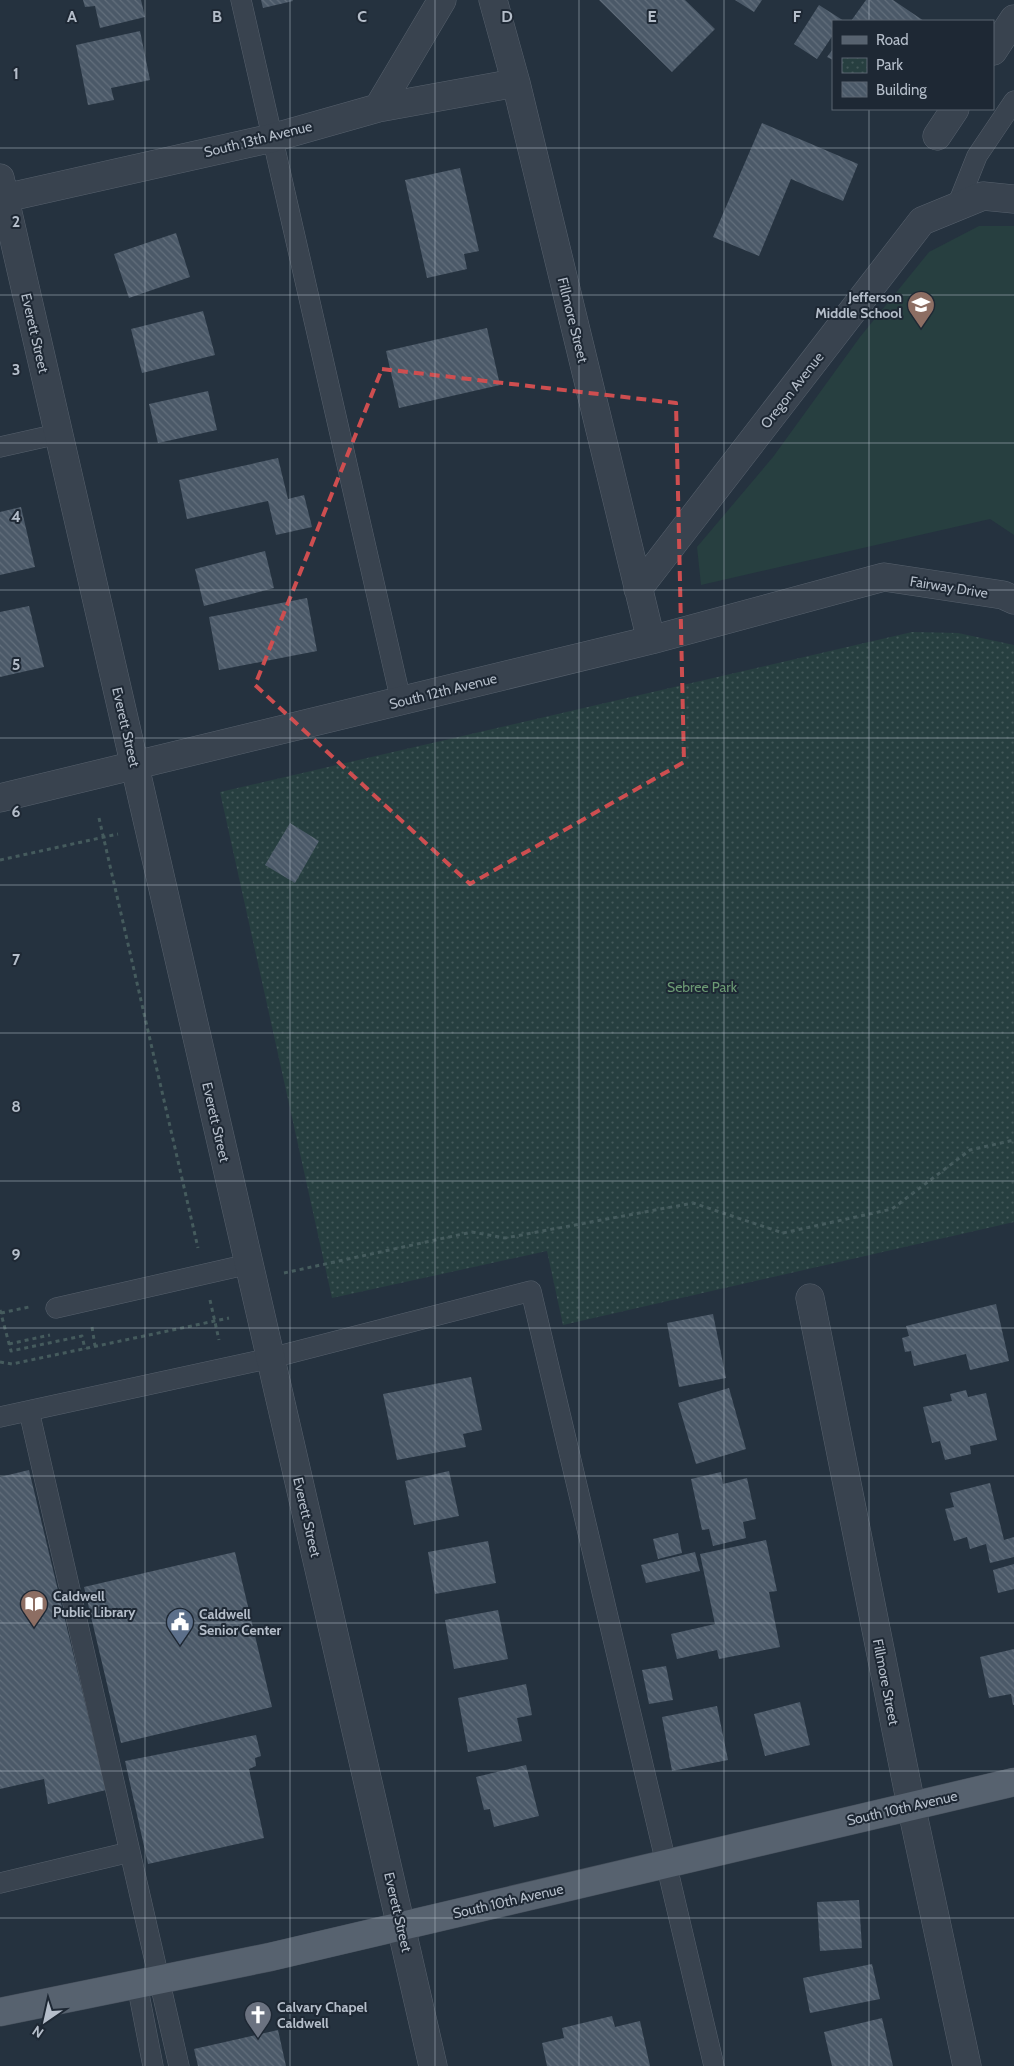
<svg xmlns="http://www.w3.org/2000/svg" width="1014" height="2066" viewBox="0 0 1014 2066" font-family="Cabin,sans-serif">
  <defs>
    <pattern id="park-dots" width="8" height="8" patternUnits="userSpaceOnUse" patternTransform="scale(1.25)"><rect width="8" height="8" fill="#273f40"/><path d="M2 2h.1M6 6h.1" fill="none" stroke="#44595a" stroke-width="1.8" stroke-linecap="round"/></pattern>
    <pattern id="building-back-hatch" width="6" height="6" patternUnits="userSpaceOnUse" patternTransform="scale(1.25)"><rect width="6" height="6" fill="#4b5968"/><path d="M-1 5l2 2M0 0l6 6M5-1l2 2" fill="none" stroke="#636f7c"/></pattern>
  </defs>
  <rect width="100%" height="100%" fill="#25323f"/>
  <path fill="#273f40" d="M 979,226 L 1014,226 L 1014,535 L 990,519 L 701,585 L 697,547 L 773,457 L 860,337 L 929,252 Z"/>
  <path fill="url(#park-dots)" d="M 912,632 L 958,633 L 1014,645 L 1014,1222 L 563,1325 L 547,1251 L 332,1298 L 220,792 Z"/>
  <path fill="url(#building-back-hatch)" d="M 83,0 L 141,0 L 145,17 L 100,28 L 95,6 L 85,7 Z
    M 261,0 L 292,0 L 293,1 L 263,8 Z
    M 599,0 L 685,0 L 715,29 L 672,72 Z
    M 735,0 L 762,0 L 754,12 Z
    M 866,0 L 893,0 L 924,21 L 851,21 Z
    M 819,5 L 844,21 L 833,21 L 833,35 L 817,59 L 794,44 Z
    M 140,31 L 150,80 L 111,88 L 114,100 L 88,105 L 76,45 Z
    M 833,49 L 833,60 L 827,57 Z
    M 762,123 L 858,164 L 843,201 L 791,179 L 759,256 L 713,237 Z
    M 460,168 L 479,251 L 464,254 L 467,269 L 427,278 L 405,180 Z
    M 176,233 L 190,277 L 129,298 L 114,254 Z
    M 203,311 L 215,355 L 142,373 L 131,329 Z
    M 487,328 L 500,385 L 399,408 L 386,351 Z
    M 208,391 L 217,430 L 158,443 L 149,404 Z
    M 278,458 L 288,499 L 304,495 L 312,527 L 276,535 L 268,501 L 187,519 L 179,480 Z
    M 21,507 L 35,567 L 0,575 L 0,512 Z
    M 265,551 L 274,588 L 204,606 L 195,569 Z
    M 307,598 L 317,651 L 219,670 L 209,617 Z
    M 29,606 L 44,667 L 0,677 L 0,612 Z
    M 290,823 L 319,841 L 295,883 L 265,865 Z
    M 996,1304 L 1009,1361 L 970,1370 L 966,1354 L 914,1366 L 911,1351 L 905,1352 L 902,1338 L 909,1336 L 906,1326 Z
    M 713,1314 L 726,1378 L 679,1387 L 667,1323 Z
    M 471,1377 L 482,1430 L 463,1434 L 466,1447 L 397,1460 L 383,1394 Z
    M 729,1388 L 746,1449 L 696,1464 L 678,1403 Z
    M 966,1390 L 968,1397 L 986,1393 L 997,1440 L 970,1446 L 971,1454 L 945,1460 L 940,1441 L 932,1443 L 923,1407 L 952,1401 L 950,1394 Z
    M 29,1470 L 106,1790 L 48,1804 L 44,1779 L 0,1789 L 0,1477 Z
    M 449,1471 L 459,1516 L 414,1525 L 405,1481 Z
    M 721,1472 L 723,1484 L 747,1478 L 756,1519 L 743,1522 L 746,1538 L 713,1546 L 709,1529 L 702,1530 L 691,1479 Z
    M 990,1483 L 1004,1540 L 1014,1537 L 1014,1557 L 990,1563 L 986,1544 L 970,1549 L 967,1537 L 954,1541 L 945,1509 L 954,1507 L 950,1493 Z
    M 678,1533 L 682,1553 L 658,1559 L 653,1539 Z
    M 766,1540 L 777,1591 L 769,1592 L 780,1647 L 719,1659 L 717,1650 L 677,1659 L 671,1634 L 715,1624 L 700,1554 Z
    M 488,1541 L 496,1583 L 435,1594 L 428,1552 Z
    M 235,1552 L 272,1707 L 121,1743 L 84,1587 Z
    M 695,1552 L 700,1571 L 646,1583 L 641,1565 Z
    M 1014,1564 L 1014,1589 L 998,1593 L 993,1570 Z
    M 498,1610 L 508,1659 L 454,1669 L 445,1620 Z
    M 1014,1649 L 1014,1705 L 1013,1705 L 1011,1694 L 989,1698 L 980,1657 Z
    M 666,1666 L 673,1700 L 649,1704 L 642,1670 Z
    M 526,1684 L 532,1715 L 517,1718 L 522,1741 L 468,1752 L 458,1698 Z
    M 800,1702 L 810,1745 L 765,1756 L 754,1714 Z
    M 717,1706 L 728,1760 L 672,1771 L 662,1717 Z
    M 256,1735 L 261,1756 L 255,1758 L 256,1766 L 249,1769 L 264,1838 L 148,1864 L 125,1761 Z
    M 526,1765 L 539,1816 L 494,1827 L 490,1809 L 484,1810 L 476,1777 Z
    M 859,1900 L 862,1948 L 820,1951 L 817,1902 Z
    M 872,1964 L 880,1999 L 810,2013 L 803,1978 Z
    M 612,2016 L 615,2027 L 640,2021 L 650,2066 L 547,2066 L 542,2043 L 564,2038 L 562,2028 Z
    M 882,2018 L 893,2066 L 832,2066 L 824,2032 Z
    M 278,2030 L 286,2066 L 198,2066 L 194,2049 Z"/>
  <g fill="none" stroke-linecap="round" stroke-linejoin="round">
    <defs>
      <path id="lane" d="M 241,0 L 401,701
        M 957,206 L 977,156 L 1014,101
        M 0,447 L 58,434
        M 56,1308 L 249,1264
        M 29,1411 L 179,2066
        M 0,1417 L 271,1358 L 531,1291 L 714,2066
        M 0,1883 L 130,1852
        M 137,1984 L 153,2066"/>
      <path id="street" d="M 493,0 L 516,83 L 651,640
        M 993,51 L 1014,19
        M 378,108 L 442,0
        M 937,136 L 955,109
        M 0,178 L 433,2066
        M 0,199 L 272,138 L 378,108 L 516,83
        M 638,589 L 922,221 L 983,196 L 1014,199
        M 0,798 L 651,640 L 884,577 L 1003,595 L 1014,600
        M 810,1298 L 911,1805 L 967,2066"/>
      <path id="primary" d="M 0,2012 L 270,1957 L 1014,1782"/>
    </defs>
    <use href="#lane" stroke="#57616d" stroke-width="21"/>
    <use href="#street" stroke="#57616d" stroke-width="29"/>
    <use href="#primary" stroke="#454f5b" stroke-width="29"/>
    <path stroke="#455b5d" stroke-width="3" stroke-dasharray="4 4" stroke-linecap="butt" d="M 99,818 L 198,1248
      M 0,860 L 118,834
      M 284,1273 L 472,1232 L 505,1238 L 693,1203 L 783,1233 L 892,1209 L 970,1150 L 1014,1140
      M 210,1300 L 219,1340
      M 0,1310 L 11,1351 L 82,1336 L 85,1349
      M 1,1313 L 29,1307
      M 92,1327 L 95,1346
      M 9,1344 L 50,1335
      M 0,1362 L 12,1364 L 229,1318"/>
    <use href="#lane" stroke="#39434f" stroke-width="20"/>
    <use href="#street" stroke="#39434f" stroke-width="28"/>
    <use href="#primary" stroke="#57626f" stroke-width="28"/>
  </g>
  <path fill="none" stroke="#ce4e50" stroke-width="4" stroke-dasharray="10 6" stroke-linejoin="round" d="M 382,369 L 676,403 L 684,762 L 470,884 L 255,685 Z"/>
  <path fill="none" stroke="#b5beca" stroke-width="1" stroke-opacity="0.55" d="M 145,0 L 145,2066M 290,0 L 290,2066M 435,0 L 435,2066M 579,0 L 579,2066M 724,0 L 724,2066M 869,0 L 869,21M 869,109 L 869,2066M 0,148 L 1014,148M 0,295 L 1014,295M 0,443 L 1014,443M 0,590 L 1014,590M 0,738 L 1014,738M 0,885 L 1014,885M 0,1033 L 1014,1033M 0,1181 L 1014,1181M 0,1328 L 1014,1328M 0,1476 L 1014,1476M 0,1623 L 1014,1623M 0,1771 L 1014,1771M 0,1918 L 1014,1918"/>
  <defs>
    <symbol id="school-pin" viewBox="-11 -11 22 30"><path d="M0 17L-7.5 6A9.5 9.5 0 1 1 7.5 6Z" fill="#8d6e63" stroke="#1e2834"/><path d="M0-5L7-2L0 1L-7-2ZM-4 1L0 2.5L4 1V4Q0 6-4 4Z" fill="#fff"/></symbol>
    <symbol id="library-pin" viewBox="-11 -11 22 30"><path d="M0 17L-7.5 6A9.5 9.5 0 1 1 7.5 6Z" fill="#8d6e63" stroke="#1e2834"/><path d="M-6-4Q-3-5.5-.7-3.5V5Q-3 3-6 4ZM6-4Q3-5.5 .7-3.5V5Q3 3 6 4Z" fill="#fff"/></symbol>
    <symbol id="civic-pin" viewBox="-11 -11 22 30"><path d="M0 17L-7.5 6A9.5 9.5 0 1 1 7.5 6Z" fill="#5c6f8a" stroke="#1e2834"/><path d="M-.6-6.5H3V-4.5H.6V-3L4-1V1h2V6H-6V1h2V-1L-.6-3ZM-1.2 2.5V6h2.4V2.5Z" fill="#fff"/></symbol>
    <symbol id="church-pin" viewBox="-11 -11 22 30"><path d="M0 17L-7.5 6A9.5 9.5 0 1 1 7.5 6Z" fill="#6b7280" stroke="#1e2834"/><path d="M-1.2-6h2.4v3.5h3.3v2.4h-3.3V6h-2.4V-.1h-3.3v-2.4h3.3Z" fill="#fff"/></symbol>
  </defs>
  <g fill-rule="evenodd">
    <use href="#school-pin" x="905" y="289" width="32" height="43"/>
    <use href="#library-pin" x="18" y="1588" width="32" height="43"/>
    <use href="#civic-pin" x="164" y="1606" width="32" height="43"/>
    <use href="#church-pin" x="242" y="1999" width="32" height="43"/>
  </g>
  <g text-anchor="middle" stroke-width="4" stroke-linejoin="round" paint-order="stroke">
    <g font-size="14" fill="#b5beca" stroke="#1e2834">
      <text transform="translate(258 139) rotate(-14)" y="5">South 13th Avenue</text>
      <text transform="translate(573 320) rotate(76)" y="5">Fillmore Street</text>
      <text transform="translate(35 333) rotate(77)" y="5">Everett Street</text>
      <text transform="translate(792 390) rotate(-52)" y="5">Oregon Avenue</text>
      <text transform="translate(949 587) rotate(9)" y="5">Fairway Drive</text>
      <text transform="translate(443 691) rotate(-14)" y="5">South 12th Avenue</text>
      <text transform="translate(126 727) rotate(77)" y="5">Everett Street</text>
      <text transform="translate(216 1122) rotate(77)" y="5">Everett Street</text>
      <text transform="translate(307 1517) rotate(77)" y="5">Everett Street</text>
      <text transform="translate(886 1682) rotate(79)" y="5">Fillmore Street</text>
      <text transform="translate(902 1808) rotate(-13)" y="5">South 10th Avenue</text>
      <text transform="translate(508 1901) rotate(-13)" y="5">South 10th Avenue</text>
      <text transform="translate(398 1912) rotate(77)" y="5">Everett Street</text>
    </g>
    <g font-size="14" font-weight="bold" fill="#b5beca" stroke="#1e2834" text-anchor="start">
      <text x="902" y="302" text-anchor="end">Jefferson<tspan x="902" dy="16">Middle School</tspan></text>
      <text x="53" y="1601">Caldwell<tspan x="53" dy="16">Public Library</tspan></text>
      <text x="199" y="1619">Caldwell<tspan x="199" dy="16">Senior Center</tspan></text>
      <text x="277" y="2012">Calvary Chapel<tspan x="277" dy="16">Caldwell</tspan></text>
    </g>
    <g font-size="14" fill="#6c9a74" stroke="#1e2834">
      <text x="702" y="992">Sebree Park</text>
    </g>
  </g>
  <g font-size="16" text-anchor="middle" font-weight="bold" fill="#b5beca" stroke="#1e2834" stroke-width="4" stroke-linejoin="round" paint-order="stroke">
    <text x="72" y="22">A</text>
    <text x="217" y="22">B</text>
    <text x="362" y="22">C</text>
    <text x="507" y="22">D</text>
    <text x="652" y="22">E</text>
    <text x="797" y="22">F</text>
    <text x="16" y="79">1</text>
    <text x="16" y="227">2</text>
    <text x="16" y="375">3</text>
    <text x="16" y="522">4</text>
    <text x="16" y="670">5</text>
    <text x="16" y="817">6</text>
    <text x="16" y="965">7</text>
    <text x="16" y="1112">8</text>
    <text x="16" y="1260">9</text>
  </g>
  <rect x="832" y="20" width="162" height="90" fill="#1e2834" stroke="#5a6470"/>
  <rect x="842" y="36" width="25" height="8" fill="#57626f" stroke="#5a6470"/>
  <text x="876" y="45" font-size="15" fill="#b5beca">Road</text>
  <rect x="842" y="58" width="25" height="15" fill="url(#park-dots)" stroke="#5a6470"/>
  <text x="876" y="70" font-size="15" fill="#b5beca">Park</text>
  <rect x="842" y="82" width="25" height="15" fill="url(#building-back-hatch)" stroke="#5a6470"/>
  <text x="876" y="95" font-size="15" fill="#b5beca">Building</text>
  <g transform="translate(45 2021) rotate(214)" stroke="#1e2834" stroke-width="4" paint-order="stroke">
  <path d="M0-4L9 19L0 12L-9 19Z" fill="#b5beca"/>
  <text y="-8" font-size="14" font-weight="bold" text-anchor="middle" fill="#b5beca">N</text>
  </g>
</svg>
